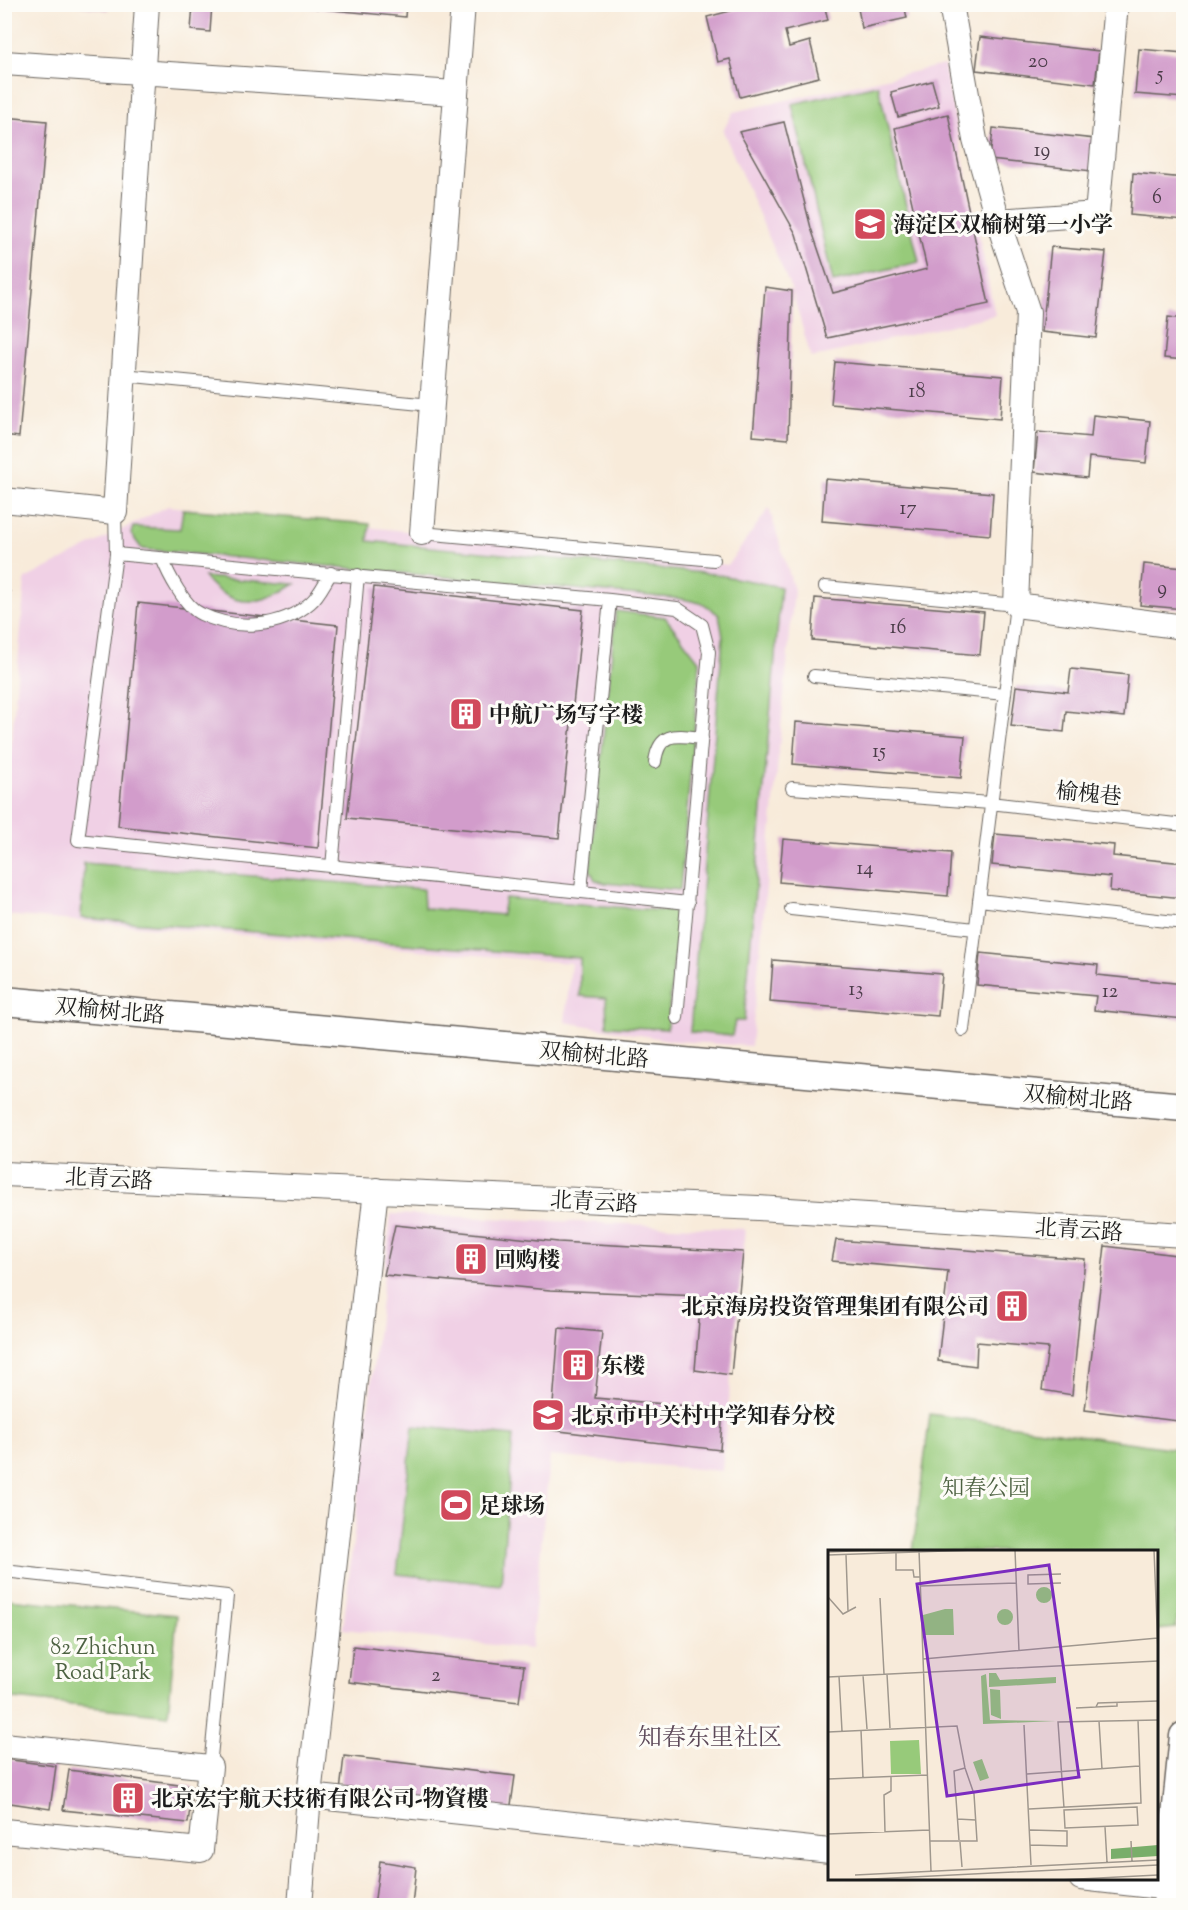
<svg xmlns="http://www.w3.org/2000/svg" width="1188" height="1910" viewBox="0 0 1188 1910" font-family="'Sorts Mill Goudy','Noto Serif SC',serif">
  <rect width="100%" height="100%" fill="#fdfcf7"/>
  <filter id="ink" filterUnits="userSpaceOnUse"><feTurbulence type="fractalNoise" baseFrequency=".0167" numOctaves="2"/><feDisplacementMap in="SourceGraphic" scale="12" xChannelSelector="R" yChannelSelector="G"/><feConvolveMatrix kernelMatrix="1 2 1 2 8 2 1 2 1" color-interpolation-filters="sRGB"/></filter>
  <filter id="wash" filterUnits="userSpaceOnUse"><feTurbulence type="fractalNoise" baseFrequency=".008" numOctaves="4" result="noise"/><feDisplacementMap in="SourceGraphic" scale="24" xChannelSelector="R" yChannelSelector="G"/><feGaussianBlur stdDeviation="1.35" result="paint"/><feColorMatrix in="noise" values="0 0 0 0 0 0 0 0 0 0 0 0 0 0 0 0 0 1.4 0 .05"/><feComposite in="paint" operator="in"/></filter>
  <g filter="url(#wash)">
    <rect width="100%" height="100%" fill="#f8ebda"/>
    <path fill="#f0d0e5" d="M 944,65 L 995,315 L 811,358 L 792,291 L 723,131 L 733,112 Z
      M 168,506 L 728,565 L 769,508 L 794,590 L 751,1046 L 675,1041 L 565,1022 L 571,963 L 5,915 L 5,825 L 25,579 Z
      M 391,1214 L 745,1229 L 722,1471 L 550,1456 L 531,1649 L 343,1629 Z"/>
    <path fill="#97ca7a" stroke="#5a734b" stroke-width="1.5" d="M 878,85 L 919,262 L 833,282 L 792,104 Z
      M 183,509 L 370,524 L 368,541 L 714,574 L 781,587 L 744,1021 L 735,1021 L 732,1036 L 690,1032 L 723,637 L 719,615 L 704,604 L 683,599 L 142,549 L 131,534 L 133,527 L 180,529 Z
      M 204,577 L 295,584 C 261,606 232,610 204,577 Z
      M 616,611 L 665,617 L 700,662 L 680,890 L 605,883 L 595,880 L 590,869 Z
      M 84,863 L 423,889 L 424,908 L 502,915 L 505,898 L 679,912 L 667,1029 L 607,1026 L 606,998 L 580,996 L 580,958 L 81,918 Z
      M 930,1414 L 1183,1450 L 1184,1561 L 1176,1628 L 1157,1630 L 1156,1552 L 913,1551 Z
      M 413,1426 L 513,1436 L 501,1585 L 397,1574 Z
      M 7,1599 L 177,1615 L 168,1715 L 5,1698 Z"/>
    <g id="blocks">
      <path fill="#d29ccb" d="M 67,4 L 108,4 L 108,10 Z
        M 193,4 L 212,4 L 210,32 L 191,30 Z
        M 270,4 L 406,4 L 405,17 Z
        M 737,4 L 824,4 L 828,20 L 785,31 L 789,47 L 810,41 L 819,77 L 740,97 L 730,59 L 718,62 L 707,17 L 738,9 Z
        M 857,4 L 904,4 L 907,18 L 862,28 Z
        M 980,37 L 1099,51 L 1095,84 L 976,70 Z
        M 1139,49 L 1184,53 L 1184,98 L 1135,94 Z
        M 932,81 L 939,106 L 898,117 L 891,92 Z
        M 948,114 L 989,304 L 827,338 L 796,234 L 739,132 L 784,122 L 811,228 L 833,293 L 927,269 L 895,128 Z
        M 4,117 L 47,121 L 19,437 L 4,435 Z
        M 993,128 L 1095,139 L 1092,171 L 990,160 Z
        M 1133,173 L 1184,178 L 1184,220 L 1130,215 Z
        M 1051,247 L 1106,252 L 1096,338 L 1042,332 Z
        M 765,287 L 792,291 L 788,439 L 753,436 Z
        M 1168,317 L 1184,319 L 1184,360 L 1164,358 Z
        M 835,362 L 1003,376 L 1000,419 L 831,404 Z
        M 1093,415 L 1150,421 L 1146,463 L 1089,457 L 1087,478 L 1034,472 L 1038,432 L 1091,437 Z
        M 825,479 L 993,493 L 990,535 L 822,521 Z
        M 1144,564 L 1184,568 L 1184,609 L 1140,605 Z
        M 374,587 L 583,610 L 559,838 L 347,818 Z
        M 4,591 L 10,592 L 7,634 L 4,634 Z
        M 815,598 L 984,612 L 980,655 L 812,640 Z
        M 138,603 L 338,625 L 318,848 L 118,826 Z
        M 1071,669 L 1128,675 L 1124,717 L 1066,711 L 1064,732 L 1011,726 L 1016,686 L 1068,692 Z
        M 796,722 L 965,736 L 961,778 L 793,764 Z
        M 995,834 L 1114,845 L 1113,856 L 1184,863 L 1184,898 L 1110,891 L 1111,877 L 992,865 Z
        M 783,839 L 951,853 L 948,896 L 779,882 Z
        M 980,953 L 1098,965 L 1097,975 L 1184,984 L 1184,1019 L 1094,1010 L 1096,996 L 977,985 Z
        M 773,960 L 942,974 L 938,1016 L 770,1002 Z
        M 395,1225 L 558,1242 L 743,1252 L 731,1375 L 695,1370 L 701,1296 L 550,1290 L 384,1275 Z
        M 836,1240 L 1085,1259 L 1072,1395 L 1042,1390 L 1048,1348 L 977,1342 L 976,1366 L 938,1361 L 948,1271 L 832,1261 Z
        M 1105,1246 L 1184,1256 L 1184,1379 L 1178,1421 L 1085,1410 Z
        M 559,1328 L 602,1332 L 595,1398 L 723,1409 L 720,1450 L 551,1430 Z
        M 353,1646 L 524,1666 L 519,1702 L 349,1682 Z
        M 344,1756 L 515,1776 L 510,1812 L 340,1792 Z
        M 4,1759 L 56,1766 L 50,1809 L 4,1802 Z
        M 69,1770 L 193,1787 L 188,1823 L 63,1810 Z
        M 380,1861 L 416,1867 L 412,1906 L 374,1906 Z"/>
    </g>
  </g>
  <g filter="url(#ink)">
    <use href="#blocks" fill-opacity="0" stroke="#69645e" stroke-width="1.5"/>
    <g fill="none" stroke-linecap="round" stroke-linejoin="round">
      <defs>
        <path id="service" d="M 123,375 L 431,405
          M 115,512 L 116,554 L 78,840 L 688,903
          M 422,533 L 714,560
          M 116,554 L 610,600 L 677,608 L 702,625 L 709,652 L 677,1018
          M 162,558 C 168,574 185,607 201,614 C 236,631 281,628 310,603 C 319,596 325,582 331,573
          M 825,587 L 1016,605 L 963,1030
          M 814,676 L 1005,694
          M 655,762 C 659,731 676,735 702,738
          M 792,788 L 990,803 L 1184,825
          M 332,867 L 358,575
          M 581,890 L 610,600
          M 979,900 L 1184,923
          M 791,909 L 975,929
          M 4,1571 L 227,1596 L 210,1767"/>
        <path id="minor" d="M 951,4 L 975,140 L 998,221 L 1097,214 L 1116,4
          M 4,63 L 455,93
          M 998,221 L 1028,312 L 1016,605 L 1184,627
          M 4,500 L 115,512 L 147,4
          M 422,533 L 463,4
          M 4,1174 L 758,1208 L 1184,1235
          M 4,1745 L 210,1767 L 201,1850 L 4,1831
          M 309,1796 L 830,1851
          M 1081,1878 L 1169,1888
          M 300,1906 L 309,1796 L 376,1190"/>
        <path id="tertiary" d="M 4,1001 L 1184,1107
          M 1167,1906 L 1184,1736"/>
      </defs>
      <use href="#service" stroke="#69645e" stroke-width="14"/>
      <use href="#minor" stroke="#69645e" stroke-width="26"/>
      <use href="#tertiary" stroke="#69645e" stroke-width="31"/>
      <use href="#service" stroke="#fff" stroke-width="12"/>
      <use href="#minor" stroke="#fff" stroke-width="24"/>
      <use href="#tertiary" stroke="#fff" stroke-width="28"/>
    </g>
  </g>
  <defs>
    <symbol id="school-square" viewBox="-11 -11 22 22"><rect x="-9" y="-9" width="18" height="18" rx="4" fill="#d1495b" stroke="#fdfcf7"/><path d="M0-5L7-2L0 1L-7-2ZM-4 1L0 2.5L4 1V4Q0 6-4 4Z" fill="#fff"/></symbol>
    <symbol id="building-square" viewBox="-11 -11 22 22"><rect x="-9" y="-9" width="18" height="18" rx="4" fill="#d1495b" stroke="#fdfcf7"/><path d="M-4-6H4V6H1V3H-1V6H-4ZM-2.5-4.3h1.7v1.8h-1.7ZM.8-4.3h1.7v1.8H.8ZM-2.5-1h1.7V.8h-1.7ZM.8-1h1.7V.8H.8Z" fill="#fff"/></symbol>
    <symbol id="stadium-square" viewBox="-11 -11 22 22"><rect x="-9" y="-9" width="18" height="18" rx="4" fill="#d1495b" stroke="#fdfcf7"/><path d="M0-5a6.5 5 0 1 0 0 10a6.5 5 0 1 0 0-10ZM-3.5-1.8h7v3.6h-7Z" fill="#fff"/></symbol>
  </defs>
  <g fill-rule="evenodd">
    <use href="#school-square" x="851" y="205" width="38" height="38"/>
    <use href="#building-square" x="447" y="695" width="38" height="38"/>
    <use href="#building-square" x="452" y="1240" width="38" height="38"/>
    <use href="#building-square" x="993" y="1287" width="38" height="38"/>
    <use href="#building-square" x="559" y="1346" width="38" height="38"/>
    <use href="#school-square" x="529" y="1396" width="38" height="38"/>
    <use href="#stadium-square" x="437" y="1486" width="38" height="38"/>
    <use href="#building-square" x="109" y="1779" width="38" height="38"/>
  </g>
  <g text-anchor="middle" stroke-width="6" stroke-linejoin="round" paint-order="stroke">
    <g font-size="20" fill="#4a3c48">
      <text x="1038" y="67">20</text>
      <text x="1160" y="80">5</text>
      <text x="1042" y="156">19</text>
      <text x="1157" y="203">6</text>
      <text x="917" y="397">18</text>
      <text x="908" y="514">17</text>
      <text x="1162" y="594">9</text>
      <text x="898" y="633">16</text>
      <text x="879" y="757">15</text>
      <text x="865" y="874">14</text>
      <text x="856" y="995">13</text>
      <text x="1110" y="997">12</text>
      <text x="436" y="1681">2</text>
    </g>
    <g font-size="22" font-weight="bold" fill="#1c1c1c" stroke="#fdfcf7" text-anchor="start">
      <text x="893" y="232">海淀区双榆树第一小学</text>
      <text x="489" y="722">中航广场写字楼</text>
      <text x="494" y="1267">回购楼</text>
      <text x="989" y="1314" text-anchor="end">北京海房投资管理集团有限公司</text>
      <text x="601" y="1373">东楼</text>
      <text x="571" y="1423">北京市中关村中学知春分校</text>
      <text x="479" y="1513">足球场</text>
      <text x="151" y="1806">北京宏宇航天技術有限公司-物資樓</text>
    </g>
    <g font-size="22" fill="#1c1c1c" stroke="#fdfcf7">
      <text transform="translate(1089 793) rotate(6)" y="8">榆槐巷</text>
      <text transform="translate(110 1010) rotate(5)" y="8">双榆树北路</text>
      <text transform="translate(594 1054) rotate(5)" y="8">双榆树北路</text>
      <text transform="translate(1078 1097) rotate(5)" y="8">双榆树北路</text>
      <text transform="translate(109 1178) rotate(3)" y="8">北青云路</text>
      <text transform="translate(594 1201) rotate(3)" y="8">北青云路</text>
      <text transform="translate(1079 1229) rotate(4)" y="8">北青云路</text>
    </g>
    <g font-size="22" fill="#4d6242" stroke="#fdfcf7">
      <text x="986" y="1495">知春公园</text>
      <text x="103" y="1654">82 Zhichun<tspan x="103" dy="25">Road Park</tspan></text>
    </g>
    <g font-size="24" fill="#5c4959" stroke="#fdfcf7">
      <text x="710" y="1745">知春东里社区</text>
    </g>
  </g>
  <g transform="translate(828 1550)">
    <rect width="330" height="330" fill="#f8ebda"/>
    <path d="M208 45a8 8 0 1 1 16 0a8 8 0 1 1-16 0ZM 117,59 L 125,59 L 126,85 L 96,85 L 95,65 ZM169 67a8 8 0 1 1 16 0a8 8 0 1 1-16 0ZM 161,123 L 168,123 L 172,130 L 228,127 L 228,133 L 161,137 ZM 158,124 L 162,170 L 228,171 L 155,174 L 153,126 ZM 162,139 L 172,140 L 173,169 L 163,165 ZM 91,190 L 93,224 L 63,224 L 62,191 ZM 154,209 L 161,228 L 152,231 L 145,212 Z" fill="#97ca7a"/>
    <path d="M 330,295 L 330,306 L 283,309 L 283,299 Z" fill="#79ae6a"/>
    <path fill="none" stroke="#a0988e" stroke-width="1.5" d="M 91,0 L 103,321M 187,0 L 191,101M 326,0 L 330,101M 0,2 L 48,0M 68,3 L 68,20 L 85,20 L 86,27 L 92,27M 0,5 L 147,0M 18,5 L 20,61M 233,24 L 200,25 L 200,34 L 233,33M 92,36 L 189,33M 0,47 L 15,64 L 28,57M 52,48 L 56,124M 95,109 L 330,88M 59,124 L 62,178M 35,125 L 39,179M 11,126 L 14,181M 0,127 L 330,111M 289,153 L 289,156 L 268,157 L 270,153 L 330,151M 248,158 L 268,157M 271,171 L 274,219M 196,175 L 203,315M 33,180 L 35,228M 0,182 L 129,176 L 137,218M 199,224 L 311,216M 0,229 L 99,225M 309,257 L 310,275 L 237,278 L 236,260 ZM 236,258 L 230,172 L 330,170M 201,259 L 313,253 L 310,170M 129,269 L 148,270M 277,277 L 279,312M 202,280 L 239,281 L 239,296 L 202,295M 57,282 L 56,245 L 63,241 L 63,227M 0,284 L 101,280M 102,291 L 149,291 L 146,244 L 137,218 L 126,221 L 131,290M 303,291 L 304,311M 132,292 L 134,317M 27,325 L 330,310M 24,330 L 330,315M 231,330 L 330,325"/>
    <path fill="#7b2cbf" fill-opacity="0.15" stroke="#7b2cbf" stroke-width="3" d="M 221,15 L 251,227 L 119,246 L 89,34 Z"/>
    <rect width="330" height="330" fill="none" stroke="#1c1c1c" stroke-width="3"/>
  </g>
  <rect width="1188" height="1910" fill="none" stroke="#fdfcf7" stroke-width="24"/>
</svg>
